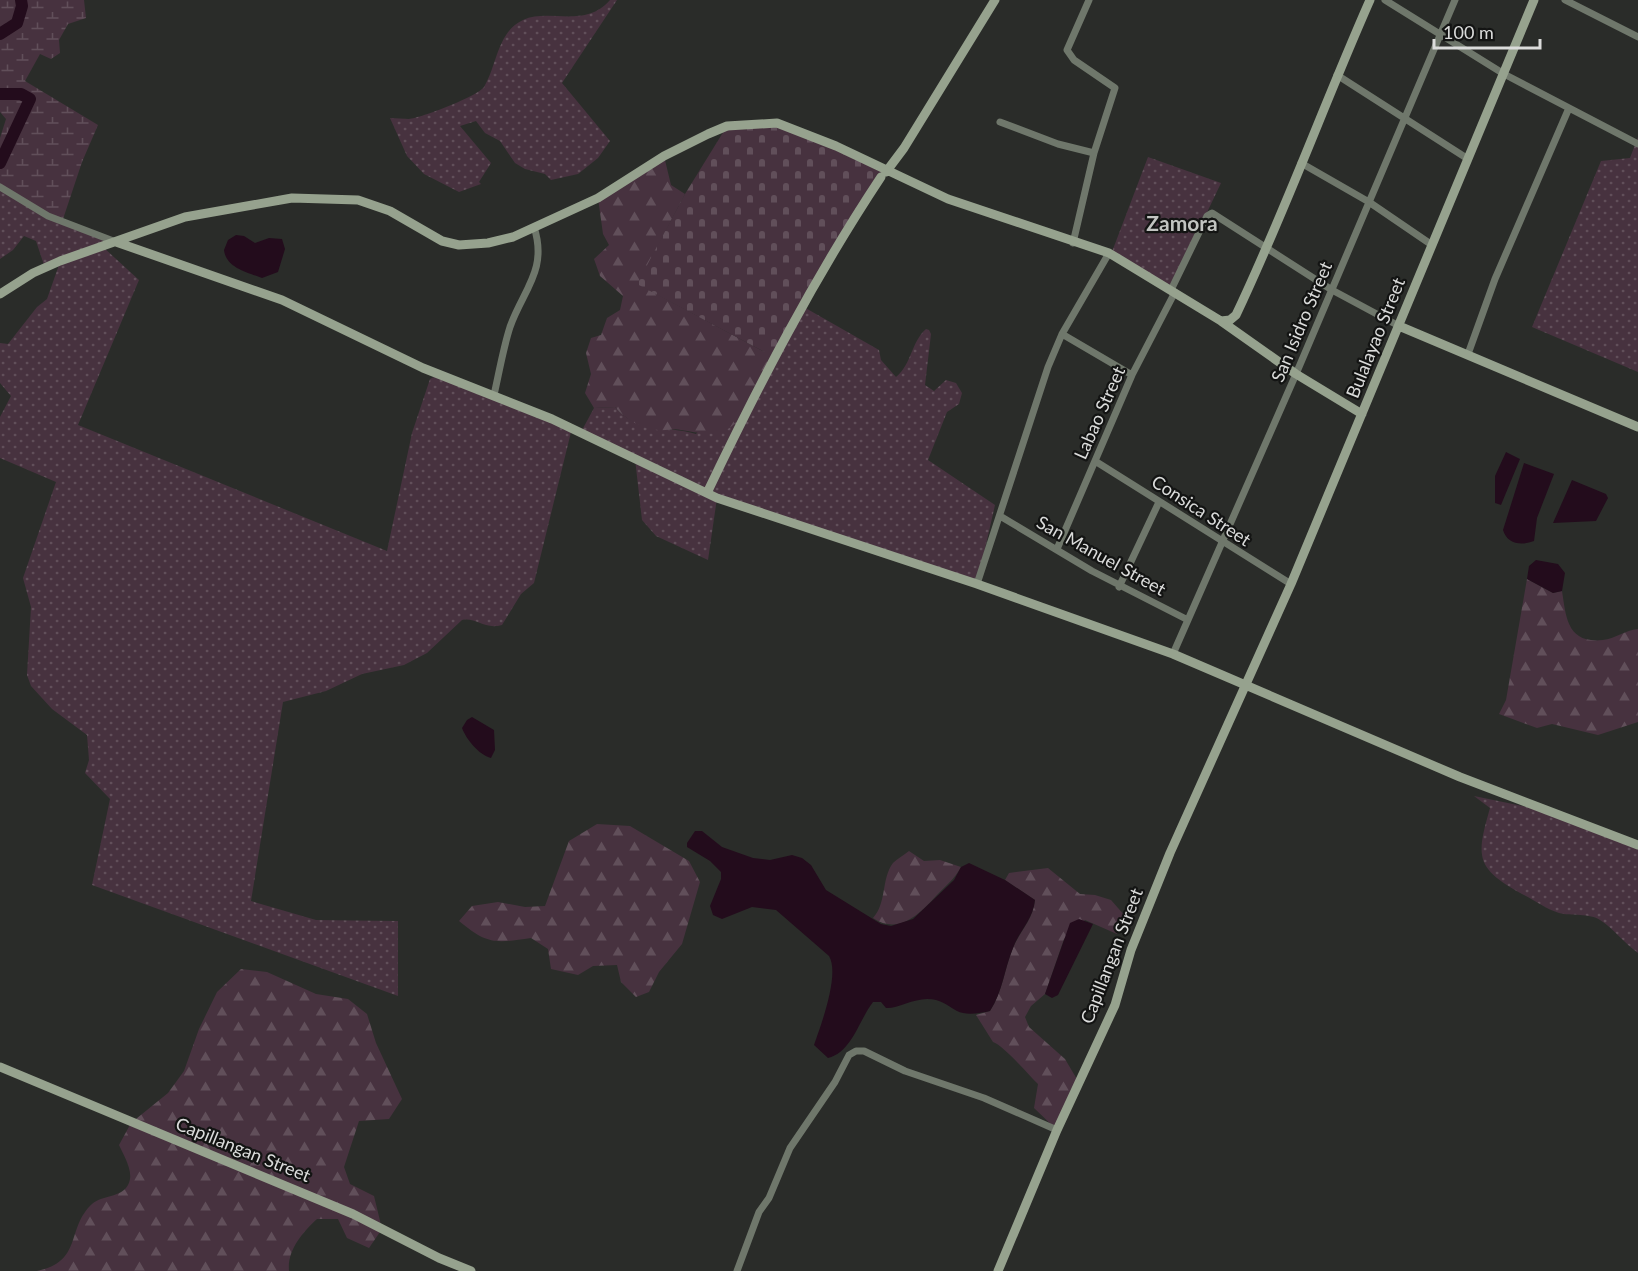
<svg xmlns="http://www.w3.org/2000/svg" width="1638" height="1271" viewBox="0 0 1638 1271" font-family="Lato,sans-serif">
  <defs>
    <pattern id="grass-dots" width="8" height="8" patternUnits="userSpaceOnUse" patternTransform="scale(1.5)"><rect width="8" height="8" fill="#47323f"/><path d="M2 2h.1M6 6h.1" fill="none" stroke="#614f5a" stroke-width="1.8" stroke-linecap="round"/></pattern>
    <pattern id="forest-firs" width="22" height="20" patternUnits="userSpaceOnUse" patternTransform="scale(1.5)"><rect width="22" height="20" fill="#47323f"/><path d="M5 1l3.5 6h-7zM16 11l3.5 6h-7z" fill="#614f5a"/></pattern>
    <pattern id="wetland-marsh" width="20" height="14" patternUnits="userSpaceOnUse" patternTransform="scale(1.5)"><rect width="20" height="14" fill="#47323f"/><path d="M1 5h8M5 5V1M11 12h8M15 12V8" fill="none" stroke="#614f5a"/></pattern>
    <pattern id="cemetery-stones" width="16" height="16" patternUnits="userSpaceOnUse" patternTransform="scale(1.5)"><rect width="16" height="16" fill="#47323f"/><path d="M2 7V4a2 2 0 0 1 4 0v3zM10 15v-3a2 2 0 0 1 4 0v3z" fill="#614f5a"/></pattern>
  </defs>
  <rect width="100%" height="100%" fill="#2a2c29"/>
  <path fill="url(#grass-dots)" d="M 610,0 L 617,0 L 562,83 L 610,141 L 598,158 L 578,174 L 551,180 L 545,174 L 525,169 L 515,163 L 500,141 L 485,133 L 476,121 L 460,126 L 491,163 L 479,182 L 481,184 L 459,192 L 424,174 L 407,156 L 390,118 C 396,118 403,119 409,119 C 421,118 478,96 484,87 C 497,66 497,32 523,20 C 549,8 585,29 610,0 Z
    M 1638,137 L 1638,372 L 1532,327 L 1601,161 L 1630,158 Z
    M 1148,157 L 1221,183 L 1171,288 L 1110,257 Z
    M 0,187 L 37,211 L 116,242 L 103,247 L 139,280 L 78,425 L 387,551 L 412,433 L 430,379 L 438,375 L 572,428 L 534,583 L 521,594 L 502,625 C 484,630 476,617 462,620 L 427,653 L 404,665 L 362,674 L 326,691 L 283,702 L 251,901 L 316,920 L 398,921 L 398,996 L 92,885 L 110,799 L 85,773 L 89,760 L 87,735 L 52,709 L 31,686 L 27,675 L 31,607 L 23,578 L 56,482 L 0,458 L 0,417 L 11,396 L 0,383 L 0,343 L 8,344 L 37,307 L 47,299 L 60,262 L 45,268 L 36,241 L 24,236 L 13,250 L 0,259 Z
    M 802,306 L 879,350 L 881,360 L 896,377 C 912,364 911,342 926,329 L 929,330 L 931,334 L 925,385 L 934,391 L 946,380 L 956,383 L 962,393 L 959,404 L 947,412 L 928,460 L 995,505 L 977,584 L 717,498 L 708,560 L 656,536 L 642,520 L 635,459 L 581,432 L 594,408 L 615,407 C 638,434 665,425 696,434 Z
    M 1474,796 L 1551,812 L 1638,845 L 1638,953 C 1624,943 1614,929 1600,920 C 1590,913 1571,916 1559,913 C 1546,909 1534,900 1522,894 C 1475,868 1476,857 1490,808 Z"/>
  <path fill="url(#forest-firs)" d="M 664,156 L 671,185 L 685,194 L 638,284 L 774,357 C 762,378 752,404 737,421 C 723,439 699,433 681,430 C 674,428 666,431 658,430 C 641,428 626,420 615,407 L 594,408 L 585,393 L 591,374 L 586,353 L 591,338 L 601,335 L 607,318 L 620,310 L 623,296 L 600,276 L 594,259 L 609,245 L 603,234 L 598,198 Z
    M 1527,579 L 1553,593 L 1562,591 C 1566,617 1567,644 1603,640 C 1615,639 1625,630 1638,629 L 1638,722 L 1598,735 L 1552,724 L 1537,728 L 1499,714 L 1506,700 Z
    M 597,824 L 630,826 L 689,861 L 700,882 L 682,944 L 659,972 L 649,992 L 636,997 L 621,982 L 617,965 L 593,966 L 578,975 L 551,969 L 548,949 L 531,938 C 495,943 488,945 459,921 L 472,906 L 498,902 L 525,907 L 545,906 L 569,841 Z
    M 909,851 L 924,861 L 940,860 L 961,867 C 954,880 946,885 936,896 C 919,915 898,935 873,918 C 887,903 881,879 893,863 C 897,859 904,855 909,851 Z
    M 1048,868 L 1080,894 L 1095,895 L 1111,900 L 1125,916 L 1117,934 L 1085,920 L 1064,939 L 1045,994 L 1031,1006 L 1025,1017 L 1029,1027 L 1065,1059 L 1078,1081 L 1057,1130 L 1034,1108 L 1038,1084 C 1028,1074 1003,1045 993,1042 L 976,1015 L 990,1011 C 1003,991 1004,970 1013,948 C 1020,931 1033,920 1035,900 L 1005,880 L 1009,873 Z
    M 241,969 L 267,972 L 316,994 L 348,999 L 367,1014 L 376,1043 L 402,1099 L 389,1119 L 359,1121 L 344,1167 L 350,1184 L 374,1196 L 382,1229 L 369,1248 L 347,1238 L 338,1219 L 317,1219 C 303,1232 287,1250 289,1271 L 37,1271 C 83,1262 66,1228 92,1204 C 102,1195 121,1198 128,1185 C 135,1173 124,1156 119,1145 L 131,1123 L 168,1093 L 184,1071 L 199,1029 L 217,992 Z"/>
  <path fill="url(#wetland-marsh)" d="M 0,0 L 84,0 L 86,18 L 68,24 L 59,40 L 60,53 L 51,59 L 40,54 L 25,81 L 98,125 L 82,162 L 62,222 L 0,187 L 0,138 L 6,119 L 0,112 Z"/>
  <path fill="url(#cemetery-stones)" d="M 777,123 L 886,172 L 774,357 L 637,284 L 685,194 L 727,126 Z"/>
  <path fill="#230c1c" d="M 236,235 L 244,236 L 255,243 L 269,238 L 282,239 L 285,249 L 278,272 L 262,278 C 247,272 226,268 224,250 L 228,240 Z
    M 1506,452 L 1520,459 L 1501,505 L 1495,503 L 1495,476 Z
    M 1524,463 L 1554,474 L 1537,518 L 1534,541 C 1521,546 1507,544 1503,530 Z
    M 1572,480 L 1606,494 L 1608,498 L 1596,521 L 1553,523 Z
    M 1536,560 L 1558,564 L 1565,573 L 1562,591 L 1553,593 L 1527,579 L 1529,566 Z
    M 472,717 L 494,730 L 495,750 L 491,758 C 479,755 466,739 462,728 L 467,720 Z
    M 695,831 L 702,831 L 722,847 L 753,858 L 770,860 L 792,855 L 802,858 L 811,865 L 826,890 L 881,924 L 891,926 L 913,919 L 954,880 L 961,867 L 969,863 L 1005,880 L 1035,900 C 1033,920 1019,931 1013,948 C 1004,970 1003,991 990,1011 C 981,1013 966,1016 957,1011 C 946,1005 941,999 927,999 C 913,999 896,1009 886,1008 L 881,1002 L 873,1002 C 859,1020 852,1052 828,1058 L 814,1045 C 821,1025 840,974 829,956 L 776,910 L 752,907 L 722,919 L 713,915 L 710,906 L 721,879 L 721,872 L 710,861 L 687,847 L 687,843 Z
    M 1079,919 L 1093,924 L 1058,995 L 1052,998 L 1045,994 L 1070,923 Z"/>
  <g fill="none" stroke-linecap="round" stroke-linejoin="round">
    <path stroke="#230c1c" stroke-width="12" d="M 0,34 L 17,23 L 22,6 L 21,0
      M 0,94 L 21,94 L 30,99 L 0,163"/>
    <path stroke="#6f776b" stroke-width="7" d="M 1385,0 L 1504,74 L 1638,144
      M 1565,0 L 1638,37
      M 1337,75 L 1468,159
      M 1000,122 L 1058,144 L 1094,153
      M 1301,163 L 1369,202 L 1432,245
      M 0,187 L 48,216 L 116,242
      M 1073,243 L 1094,153 L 1115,88 L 1074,60 L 1067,50 L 1089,0
      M 1171,290 L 1207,216 L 1212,213 L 1332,290 L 1399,326
      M 1062,334 L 1132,375
      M 1468,354 L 1495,279 L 1569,108
      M 494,395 C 499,373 503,349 510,327 C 523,290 548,270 534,227
      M 1095,461 L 1291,584
      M 1000,516 L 1092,571 L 1188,620
      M 1057,549 L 1132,375 L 1175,292
      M 977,584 L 1048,367 L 1062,334 L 1109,253
      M 1119,587 L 1159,502
      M 1173,654 L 1296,374 L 1455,0
      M 737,1271 L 759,1212 L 769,1198 L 790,1148 L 835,1082 L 849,1055 L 856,1051 L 864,1051 L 905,1071 L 984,1098 L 1057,1130"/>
    <path stroke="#96a28e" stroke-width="9" d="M 886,172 L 904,148 L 995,0
      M 116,242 L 282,300 L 423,368 L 552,419 L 717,498 L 977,584 L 1173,654 L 1460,777 L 1638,845
      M 0,294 L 33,273 L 60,261 L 185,217 L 292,198 L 358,200 L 390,211 L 442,241 L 459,245 L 488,243 L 513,237 L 598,198 L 664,156 L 708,134 L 727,126 L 777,123 L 836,146 L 948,199 L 1109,253 L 1221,321 L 1296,374 L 1362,414
      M 1221,321 L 1230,320 L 1236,315 C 1285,212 1324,104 1370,0
      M 1399,326 L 1638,427
      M 707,493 C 759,384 814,278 881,177
      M 0,1067 L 353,1214 L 439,1258 L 471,1271
      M 998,1271 L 1057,1130 L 1115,1005 L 1131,950 L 1170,853 L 1291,584 L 1534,0"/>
  </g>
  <g text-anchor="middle" stroke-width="4.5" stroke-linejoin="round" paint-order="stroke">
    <g font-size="18" fill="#dbdcdb" stroke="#131413">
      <text transform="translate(1302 322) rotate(-67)" y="6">San Isidro Street</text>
      <text transform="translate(1376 338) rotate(-68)" y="6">Bulalayao Street</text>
      <text transform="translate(1100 413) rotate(-66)" y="6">Labao Street</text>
      <text transform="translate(1201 511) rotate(33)" y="6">Consica Street</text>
      <text transform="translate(1101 556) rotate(29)" y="6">San Manuel Street</text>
      <text transform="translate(1112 956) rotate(-69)" y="6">Capillangan Street</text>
      <text transform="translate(243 1150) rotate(22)" y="6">Capillangan Street</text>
    </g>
    <g font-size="21" font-weight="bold" fill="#c2c4c1" stroke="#131413">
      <text x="1182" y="231">Zamora</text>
    </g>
  </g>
  <path d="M1434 39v9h106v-9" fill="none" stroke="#dbdcdb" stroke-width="3"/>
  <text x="1443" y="39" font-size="18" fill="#dbdcdb" stroke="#131413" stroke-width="4.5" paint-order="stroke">100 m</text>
</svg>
